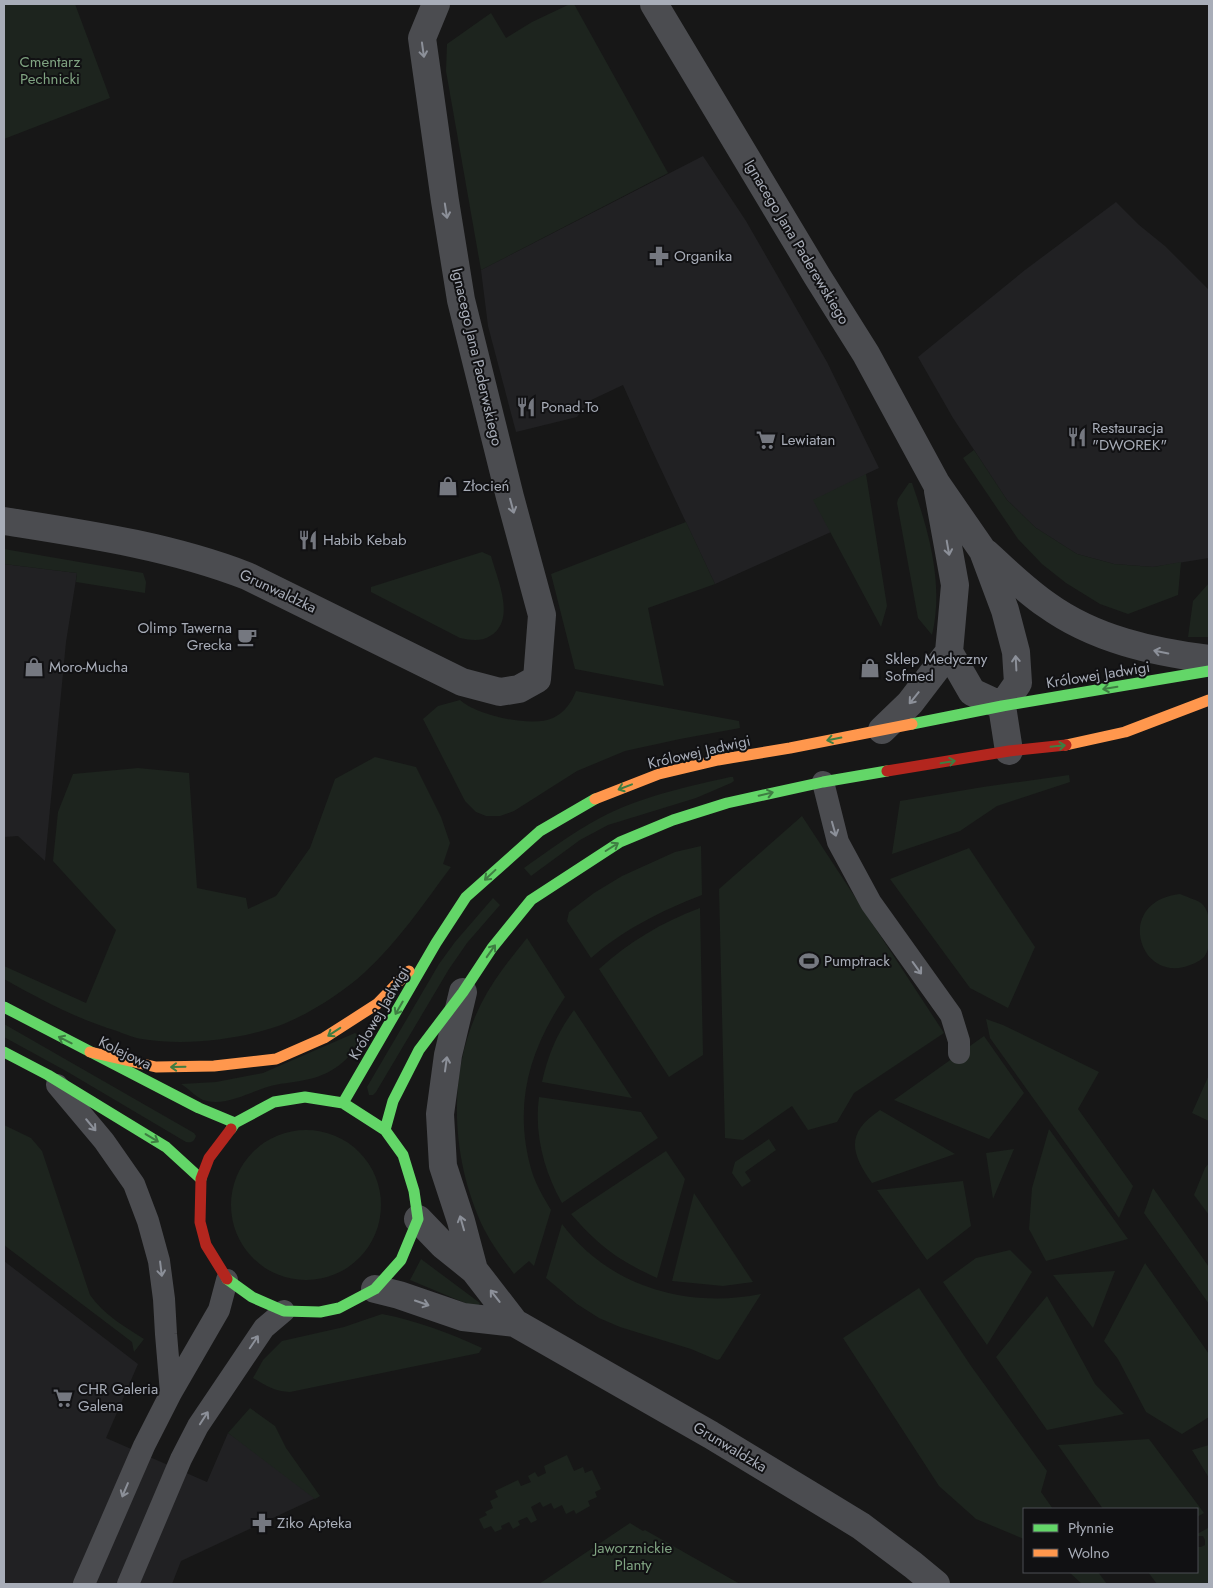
<svg xmlns="http://www.w3.org/2000/svg" width="1213" height="1588" viewBox="0 0 1213 1588" font-family="Jost,sans-serif">
  <rect width="100%" height="100%" fill="#171717"/>
  <path fill="#212123" d="M 703,156 L 746,221 L 827,362 L 879,468 L 866,474 L 831,532 L 715,584 L 651,448 L 623,385 L 589,401 L 577,417 L 516,432 L 488,326 L 481,270 Z
    M 1116,202 L 1139,225 L 1165,246 L 1209,290 L 1209,558 L 1153,567 L 1114,564 L 1077,554 L 1036,528 L 1007,500 L 953,418 L 918,357 L 1025,270 Z
    M 4,564 L 77,573 L 66,642 L 45,861 L 18,836 L 4,837 Z
    M 4,1261 L 138,1364 L 106,1438 L 207,1482 L 228,1433 L 320,1496 L 181,1561 L 172,1584 L 4,1584 Z"/>
  <path fill="#1d241e" d="M 4,4 L 75,4 L 110,98 L 4,139 Z
    M 570,4 L 574,4 L 668,173 L 481,270 L 446,71 L 447,44 L 491,13 L 506,38 L 532,22 Z
    M 974,450 L 1007,500 L 1036,528 L 1077,554 L 1114,564 L 1153,567 L 1181,562 L 1178,595 L 1128,614 L 1100,604 L 1066,583 L 1042,564 L 1018,539 L 963,458 Z
    M 866,474 L 887,606 L 881,627 L 813,500 Z
    M 909,483 L 912,483 C 929,532 944,584 932,635 L 918,618 L 897,503 L 898,499 Z
    M 686,522 L 715,584 L 648,608 L 664,686 L 575,669 L 551,574 Z
    M 4,549 L 143,573 L 146,582 L 145,593 L 76,582 L 77,573 L 4,564 Z
    M 482,552 L 491,556 C 497,579 517,620 490,636 C 480,642 471,640 460,638 L 371,592 L 371,587 Z
    M 1209,583 L 1209,637 L 1188,637 L 1193,601 Z
    M 576,691 L 739,721 L 740,728 L 680,739 L 625,751 L 577,771 L 514,811 L 500,816 L 486,816 L 476,812 L 465,801 L 423,719 L 438,706 L 460,700 C 476,715 532,728 553,718 C 564,713 572,702 576,691 Z
    M 375,757 L 416,767 L 441,817 L 450,843 L 443,864 L 451,867 C 424,903 398,942 364,973 C 342,993 309,1014 281,1025 C 239,1040 186,1046 142,1039 C 134,1038 125,1034 117,1031 C 77,1019 40,999 4,979 L 4,966 L 86,1003 L 116,930 L 53,861 L 58,812 L 73,774 L 138,768 L 189,773 L 197,888 L 246,898 L 248,909 L 276,896 L 310,848 L 335,779 Z
    M 1069,775 L 1070,782 L 997,806 L 960,831 L 892,854 L 900,801 L 983,787 Z
    M 730,777 L 733,777 L 734,781 L 731,783 L 696,798 L 608,825 L 580,840 L 531,876 L 524,868 C 548,851 572,833 598,819 C 639,797 685,787 730,777 Z
    M 802,816 L 944,1033 L 854,1093 L 837,1122 L 808,1130 L 792,1106 L 743,1140 L 725,1138 L 719,889 Z
    M 701,846 L 702,895 C 661,911 624,929 591,958 L 567,921 L 569,912 L 594,893 L 622,876 L 675,852 Z
    M 969,848 L 1035,947 L 1008,1008 L 970,988 L 890,879 Z
    M 1180,894 C 1186,897 1195,899 1201,903 C 1213,912 1213,946 1204,957 C 1199,962 1191,965 1184,967 C 1137,979 1116,901 1180,894 Z
    M 493,898 L 500,905 L 467,943 L 449,969 L 376,1092 L 373,1095 L 369,1095 L 367,1087 L 439,964 L 455,942 Z
    M 700,908 L 703,1055 L 669,1077 L 599,969 C 629,942 662,922 700,908 Z
    M 527,938 L 565,997 C 528,1052 513,1107 532,1172 C 536,1185 544,1198 551,1210 L 534,1266 L 529,1261 L 514,1274 C 503,1259 492,1245 484,1229 C 451,1161 446,1073 481,1004 C 493,980 510,959 527,938 Z
    M 574,1010 L 632,1098 L 542,1082 C 548,1055 557,1033 574,1010 Z
    M 986,1019 L 1003,1025 L 1099,1072 L 1078,1109 L 1133,1186 L 1119,1218 L 990,1038 Z
    M 4,1024 L 194,1133 L 196,1136 C 194,1142 191,1143 186,1142 L 66,1071 L 4,1037 Z
    M 355,1033 L 361,1037 C 352,1060 329,1076 305,1080 C 292,1083 279,1083 267,1087 C 248,1093 224,1107 203,1100 C 196,1097 188,1088 181,1084 L 216,1082 L 263,1073 Z
    M 984,1036 L 1024,1093 L 989,1139 L 894,1100 Z
    M 1209,1075 L 1209,1121 L 1192,1113 Z
    M 539,1097 L 641,1112 L 658,1138 L 562,1203 C 544,1171 534,1134 539,1097 Z
    M 880,1110 L 955,1154 L 872,1183 C 850,1152 846,1133 880,1110 Z
    M 4,1125 L 31,1138 L 42,1151 L 90,1295 C 104,1315 124,1326 144,1339 L 134,1352 L 132,1342 L 4,1245 Z
    M 1049,1129 L 1128,1239 L 1046,1261 L 1029,1229 L 1032,1188 Z
    M231 1205a75 75 0 1 1 150 0a75 75 0 1 1-150 0Z
    M 769,1139 L 776,1150 L 745,1172 L 751,1181 L 742,1187 L 732,1173 L 735,1162 Z
    M 1014,1149 L 993,1199 L 986,1153 Z
    M 666,1151 L 685,1179 L 657,1278 C 618,1260 600,1247 571,1214 Z
    M 1209,1163 L 1209,1215 L 1194,1195 L 1205,1168 Z
    M 963,1181 L 971,1226 L 927,1260 L 877,1190 Z
    M 1153,1188 L 1209,1267 L 1209,1304 L 1144,1213 Z
    M 694,1193 L 753,1282 L 723,1286 L 672,1281 Z
    M 562,1224 C 608,1286 686,1309 761,1294 L 720,1359 L 717,1360 L 691,1349 L 620,1327 L 599,1318 L 577,1304 L 546,1278 Z
    M 1010,1250 L 1032,1272 L 987,1345 L 943,1282 L 976,1258 Z
    M 421,1259 L 480,1303 L 477,1308 L 410,1280 Z
    M 1145,1263 L 1209,1354 L 1209,1417 L 1182,1434 L 1146,1412 L 1118,1359 L 1104,1341 Z
    M 1115,1271 L 1093,1328 L 1053,1275 Z
    M 919,1288 L 971,1366 L 1047,1471 L 1041,1492 L 1053,1509 L 1024,1509 L 1024,1539 L 976,1519 L 939,1486 L 843,1338 Z
    M 1047,1296 L 1095,1384 L 1124,1414 L 1047,1430 L 996,1357 Z
    M 382,1314 C 418,1321 449,1333 482,1348 L 479,1353 L 290,1392 C 275,1392 265,1385 253,1378 L 263,1360 L 282,1341 L 344,1327 Z
    M 250,1408 L 275,1426 L 286,1448 L 320,1496 L 315,1499 L 228,1433 Z
    M 1149,1439 L 1204,1513 L 1197,1517 L 1197,1509 L 1103,1509 L 1058,1445 Z
    M 1209,1445 L 1209,1478 L 1192,1450 Z
    M 567,1455 L 574,1471 L 583,1467 L 585,1473 L 592,1470 L 601,1489 L 595,1492 L 597,1497 L 588,1501 L 590,1506 L 576,1514 L 574,1510 L 566,1514 L 562,1505 L 554,1509 L 551,1503 L 543,1507 L 540,1502 L 531,1507 L 537,1520 L 531,1523 L 527,1517 L 518,1521 L 520,1525 L 513,1529 L 509,1522 L 501,1526 L 502,1529 L 495,1532 L 491,1526 L 484,1529 L 479,1519 L 487,1515 L 485,1512 L 493,1508 L 490,1501 L 498,1497 L 495,1491 L 518,1480 L 521,1486 L 531,1482 L 528,1476 L 535,1472 L 538,1477 L 546,1473 L 544,1466 Z
    M 630,1523 L 643,1531 L 645,1530 L 740,1584 L 539,1584 Z
    M 1208,1528 L 1209,1584 L 1157,1584 L 1148,1572 L 1197,1572 L 1197,1547 L 1201,1547 L 1205,1545 L 1205,1540 L 1203,1536 L 1197,1536 L 1197,1534 Z
    M 1069,1572 L 1098,1572 L 1107,1584 L 1082,1584 Z"/>
  <g fill="none" stroke-linecap="round" stroke-linejoin="round">
    <path stroke="#4b4c50" stroke-width="22" d="M 823,782 L 838,842 L 871,903 L 951,1015 L 959,1041 L 959,1053
      M 57,1085 L 104,1141 L 134,1184 L 148,1221 L 159,1261 L 164,1299 L 166,1334 L 171,1393
      M 84,1584 L 144,1446 L 171,1393 L 219,1310 L 227,1280
      M 128,1584 L 181,1459 L 198,1426 L 264,1328 L 284,1311"/>
    <path stroke="#4b4c50" stroke-width="28" d="M 654,4 L 817,276 L 866,354 L 936,483 L 983,551 L 1005,610 L 1016,652 L 1018,683 L 1002,706 L 1009,751
      M 4,521 C 86,534 170,546 247,576 L 462,682 L 500,692 L 519,689 L 537,679 L 542,615 L 510,497 L 461,300 L 445,201 L 422,38 L 436,4
      M 986,553 C 1006,571 1025,590 1047,605 C 1094,639 1153,652 1209,659
      M 949,652 L 972,692 L 1002,706
      M 882,730 L 910,703 L 949,652 L 955,585 L 938,491
      M 463,992 L 448,1055 L 440,1114 L 443,1166 L 461,1221 L 474,1270
      M 418,1219 L 443,1245 L 474,1270 L 515,1323 L 711,1435 L 820,1501 L 861,1526 L 913,1565 L 936,1584
      M 375,1289 L 399,1295 L 463,1317 L 515,1323"/>
    <path stroke="#63d668" stroke-width="11" d="M 912,724 L 1002,706 L 1209,671
      M 4,1007 L 199,1108 L 235,1123
      M 4,1052 L 48,1075 L 166,1147 L 201,1179
      M 343,1103 L 436,943 L 466,897 L 540,831 L 595,799
      M 231,1129 L 235,1123 L 274,1102 L 305,1097
      M 385,1130 L 393,1101 L 419,1050 L 463,992 L 492,948 L 531,900 L 620,842 L 673,820 L 727,803 L 823,782 L 887,771
      M 227,1279 L 252,1297 L 284,1311 L 320,1312 L 339,1308 L 375,1289 L 401,1260 L 418,1219 L 414,1191 L 403,1155 L 385,1130 L 343,1103 L 305,1097"/>
    <path stroke="#ff974d" stroke-width="11" d="M 1066,745 L 1125,732 L 1209,700
      M 595,799 L 659,774 L 718,760 L 790,748 L 912,724
      M 90,1052 L 156,1067 L 214,1066 L 276,1059 L 324,1038 L 377,1004 L 409,971"/>
    <path stroke="#b3261e" stroke-width="11" d="M 887,771 L 1009,751 L 1066,745
      M 227,1279 L 206,1245 L 200,1222 L 201,1179 L 209,1158 L 231,1129"/>
  </g>
  <defs><path id="oneway-shaft" d="M-6 0H5M1.5-3L5.5 0L1.5 3" fill="none" stroke-width="1.6" stroke-linecap="round" stroke-linejoin="round" transform="scale(1.25)"/></defs>
  <g stroke="#8c9099">
    <use href="#oneway-shaft" transform="translate(423 50) rotate(82)"/>
    <use href="#oneway-shaft" transform="translate(446 211) rotate(81)"/>
    <use href="#oneway-shaft" transform="translate(512 506) rotate(75)"/>
    <use href="#oneway-shaft" transform="translate(948 548) rotate(80)"/>
    <use href="#oneway-shaft" transform="translate(1161 652) rotate(-168)"/>
    <use href="#oneway-shaft" transform="translate(1016 663) rotate(-93)"/>
    <use href="#oneway-shaft" transform="translate(914 698) rotate(129)"/>
    <use href="#oneway-shaft" transform="translate(834 829) rotate(74)"/>
    <use href="#oneway-shaft" transform="translate(917 968) rotate(54)"/>
    <use href="#oneway-shaft" transform="translate(446 1064) rotate(-82)"/>
    <use href="#oneway-shaft" transform="translate(91 1125) rotate(50)"/>
    <use href="#oneway-shaft" transform="translate(462 1223) rotate(-106)"/>
    <use href="#oneway-shaft" transform="translate(161 1269) rotate(83)"/>
    <use href="#oneway-shaft" transform="translate(495 1296) rotate(-128)"/>
    <use href="#oneway-shaft" transform="translate(422 1303) rotate(19)"/>
    <use href="#oneway-shaft" transform="translate(254 1342) rotate(-56)"/>
    <use href="#oneway-shaft" transform="translate(204 1418) rotate(-57)"/>
    <use href="#oneway-shaft" transform="translate(125 1490) rotate(113)"/>
  </g>
  <g stroke="#3e7d42">
    <use href="#oneway-shaft" transform="translate(1110 688) rotate(171)"/>
    <use href="#oneway-shaft" transform="translate(834 739) rotate(169)"/>
    <use href="#oneway-shaft" transform="translate(1058 746) rotate(-6)"/>
    <use href="#oneway-shaft" transform="translate(948 762) rotate(-10)"/>
    <use href="#oneway-shaft" transform="translate(625 787) rotate(159)"/>
    <use href="#oneway-shaft" transform="translate(766 794) rotate(-13)"/>
    <use href="#oneway-shaft" transform="translate(612 847) rotate(-32)"/>
    <use href="#oneway-shaft" transform="translate(490 875) rotate(137)"/>
    <use href="#oneway-shaft" transform="translate(491 951) rotate(-55)"/>
    <use href="#oneway-shaft" transform="translate(399 1008) rotate(120)"/>
    <use href="#oneway-shaft" transform="translate(334 1032) rotate(147)"/>
    <use href="#oneway-shaft" transform="translate(65 1040) rotate(-153)"/>
    <use href="#oneway-shaft" transform="translate(178 1067) rotate(179)"/>
    <use href="#oneway-shaft" transform="translate(152 1138) rotate(31)"/>
  </g>
  <defs>
    <symbol id="pharmacy-bare" viewBox="-9 -9 18 18"><path d="M-2-6h4v4h4v4h-4v4h-4v-4h-4v-4h4Z" fill="#757880" stroke="#111113" stroke-width="2.5" paint-order="stroke"/></symbol>
    <symbol id="restaurant-bare" viewBox="-9 -9 18 18"><path d="M-5-6h1v4h1v-4h1v4h1v-4h1v5L-1.5 .5V6h-2V.5L-5-1ZM5-6V6H3V1.5H1.5Q1.5-4 5-6Z" fill="#757880" stroke="#111113" stroke-width="2.5" paint-order="stroke"/></symbol>
    <symbol id="supermarket-bare" viewBox="-9 -9 18 18"><path d="M-6-5.5h2.5l.6 2H6L4.5 2H-2.5L-4.4-4H-6ZM-1.5 3.2a1.3 1.3 0 1 0 .1 0ZM3 3.2a1.3 1.3 0 1 0 .1 0Z" fill="#757880" stroke="#111113" stroke-width="2.5" paint-order="stroke"/></symbol>
    <symbol id="shop-bare" viewBox="-9 -9 18 18"><path d="M-5-2.5h2.3a2.7 3.5 0 0 1 5.4 0H5L5.5 6h-11ZM-1.5-2.5h3a1.5 2.3 0 0 0-3 0Z" fill="#757880" stroke="#111113" stroke-width="2.5" paint-order="stroke"/></symbol>
    <symbol id="cafe-bare" viewBox="-9 -9 18 18"><path d="M-5.5-4.5H6V0H3Q3 3.5 0 3.5H-2.5Q-5.5 3.5-5.5 0ZM3-3.2v2h1.7v-2ZM-6 4.5H4V6H-6Z" fill="#757880" stroke="#111113" stroke-width="2.5" paint-order="stroke"/></symbol>
    <symbol id="stadium-bare" viewBox="-9 -9 18 18"><path d="M0-5a6.5 5 0 1 0 0 10a6.5 5 0 1 0 0-10ZM-3.5-1.8h7v3.6h-7Z" fill="#757880" stroke="#111113" stroke-width="2.5" paint-order="stroke"/></symbol>
  </defs>
  <g fill-rule="evenodd">
    <use href="#pharmacy-bare" x="645" y="242" width="28" height="28"/>
    <use href="#restaurant-bare" x="512" y="393" width="28" height="28"/>
    <use href="#restaurant-bare" x="1063" y="423" width="28" height="28"/>
    <use href="#supermarket-bare" x="752" y="426" width="28" height="28"/>
    <use href="#shop-bare" x="434" y="472" width="28" height="28"/>
    <use href="#restaurant-bare" x="294" y="526" width="28" height="28"/>
    <use href="#cafe-bare" x="233" y="623" width="28" height="28"/>
    <use href="#shop-bare" x="20" y="653" width="28" height="28"/>
    <use href="#shop-bare" x="856" y="654" width="28" height="28"/>
    <use href="#stadium-bare" x="795" y="947" width="28" height="28"/>
    <use href="#supermarket-bare" x="49" y="1384" width="28" height="28"/>
    <use href="#pharmacy-bare" x="248" y="1509" width="28" height="28"/>
  </g>
  <g text-anchor="middle" stroke-width="4" stroke-linejoin="round" paint-order="stroke">
    <g font-size="15" fill="#7fa381" stroke="#111113">
      <text x="50" y="67">Cmentarz<tspan x="50" dy="17">Pechnicki</tspan></text>
      <text x="633" y="1553">Jaworznickie<tspan x="633" dy="17">Planty</tspan></text>
    </g>
    <g font-size="15" fill="#a8adb8" stroke="#111113">
      <text transform="translate(797 242) rotate(59)" y="5">Ignacego Jana Paderewskiego</text>
      <text transform="translate(477 357) rotate(77)" y="5">Ignacego Jana Paderwskiego</text>
      <text transform="translate(278 591) rotate(25)" y="5">Grunwaldzka</text>
      <text transform="translate(1098 675) rotate(-9)" y="5">Królowej Jadwigi</text>
      <text transform="translate(699 752) rotate(-13)" y="5">Królowej Jadwigi</text>
      <text transform="translate(379 1013) rotate(-60)" y="5">Królowej Jadwigi</text>
      <text transform="translate(125 1053) rotate(26)" y="5">Kolejowa</text>
      <text transform="translate(730 1447) rotate(31)" y="5">Grunwaldzka</text>
    </g>
    <g font-size="15" fill="#a8adb8" stroke="#111113" text-anchor="start">
      <text x="674" y="261">Organika</text>
      <text x="541" y="412">Ponad.To</text>
      <text x="1092" y="433">Restauracja<tspan x="1092" dy="17">"DWOREK"</tspan></text>
      <text x="781" y="445">Lewiatan</text>
      <text x="463" y="491">Złocień</text>
      <text x="323" y="545">Habib Kebab</text>
      <text x="232" y="633" text-anchor="end">Olimp Tawerna<tspan x="232" dy="17">Grecka</tspan></text>
      <text x="885" y="664">Sklep Medyczny<tspan x="885" dy="17">Sofmed</tspan></text>
      <text x="49" y="672">Moro-Mucha</text>
      <text x="824" y="966">Pumptrack</text>
      <text x="78" y="1394">CHR Galeria<tspan x="78" dy="17">Galena</tspan></text>
      <text x="277" y="1528">Ziko Apteka</text>
    </g>
  </g>
  <rect width="1213" height="1588" fill="none" stroke="#a8adb8" stroke-width="10"/>
  <rect x="1023" y="1508" width="175" height="65" fill="#111113" stroke="#4d4f55"/>
  <rect x="1033" y="1524" width="25" height="8" fill="#63d668" stroke="#4d4f55"/>
  <text x="1068" y="1533" font-size="15" fill="#a8adb8">Płynnie</text>
  <rect x="1033" y="1549" width="25" height="8" fill="#ff974d" stroke="#4d4f55"/>
  <text x="1068" y="1558" font-size="15" fill="#a8adb8">Wolno</text>
</svg>
